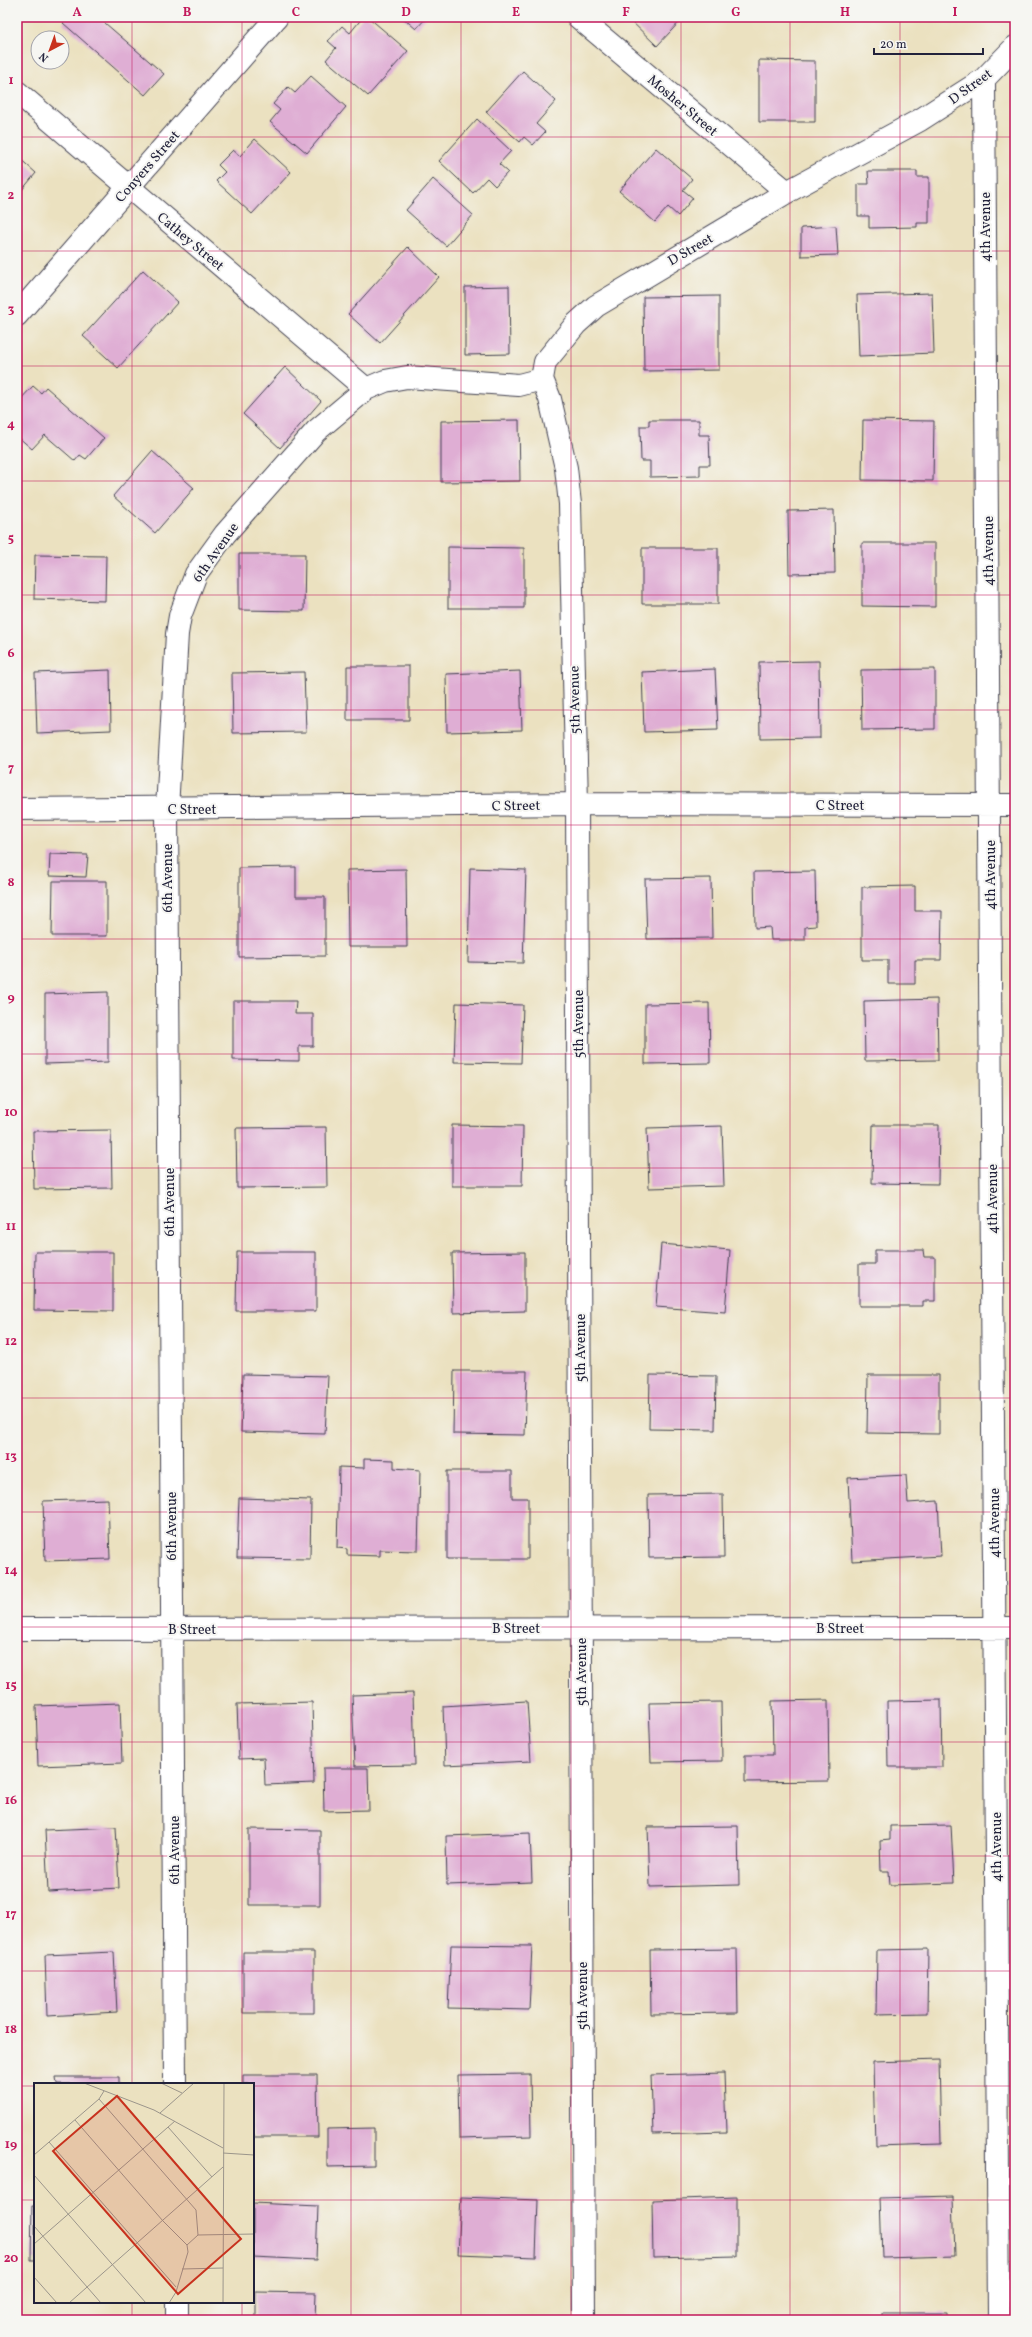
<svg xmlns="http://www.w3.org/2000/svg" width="1032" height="2337" viewBox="0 0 1032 2337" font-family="Vollkorn,serif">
  <rect width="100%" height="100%" fill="#f6f6f2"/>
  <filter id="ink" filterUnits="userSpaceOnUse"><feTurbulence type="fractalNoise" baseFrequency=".025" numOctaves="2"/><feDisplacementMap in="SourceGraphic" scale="8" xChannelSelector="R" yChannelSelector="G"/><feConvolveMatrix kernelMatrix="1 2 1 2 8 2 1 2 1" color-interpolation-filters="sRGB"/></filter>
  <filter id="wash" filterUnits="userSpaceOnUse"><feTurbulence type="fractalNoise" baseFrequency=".012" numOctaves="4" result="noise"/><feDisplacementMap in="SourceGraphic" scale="16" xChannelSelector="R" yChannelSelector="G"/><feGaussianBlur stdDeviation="0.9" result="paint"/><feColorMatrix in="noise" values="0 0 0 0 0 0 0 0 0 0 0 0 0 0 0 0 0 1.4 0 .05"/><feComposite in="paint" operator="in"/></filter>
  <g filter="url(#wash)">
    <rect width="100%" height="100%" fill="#ebe1c0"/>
    <g id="blocks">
      <path fill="#dfaed4" d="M 68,17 L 98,17 L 164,74 L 145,95 L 63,23 Z
        M 363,17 L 368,17 L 408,51 L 368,96 L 326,60 L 336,48 L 328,41 L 342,26 L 350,33 Z
        M 402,17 L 427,17 L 416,29 Z
        M 627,17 L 684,17 L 657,46 Z
        M 759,60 L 815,61 L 815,122 L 759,122 Z
        M 523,71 L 556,101 L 536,124 L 545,132 L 533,145 L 524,137 L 520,142 L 486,112 Z
        M 311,76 L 346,107 L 307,153 L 270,122 L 280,110 L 273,104 L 288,87 L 295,93 Z
        M 477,119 L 511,151 L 499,164 L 508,172 L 495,186 L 487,178 L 473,193 L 439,161 Z
        M 255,139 L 291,172 L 252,214 L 216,181 L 225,172 L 218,165 L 233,150 L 240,156 Z
        M 656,148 L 692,179 L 683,190 L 693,198 L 678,216 L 668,207 L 655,222 L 619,191 Z
        M 17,156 L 36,173 L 17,196 Z
        M 868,171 L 917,171 L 917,177 L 929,177 L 929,223 L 917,223 L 917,227 L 869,228 L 869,216 L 858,216 L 858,184 L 869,184 Z
        M 433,179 L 473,215 L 446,246 L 406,210 Z
        M 836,226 L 838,255 L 801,256 L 801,228 Z
        M 408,247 L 439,277 L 380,343 L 348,314 Z
        M 143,270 L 178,302 L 118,368 L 83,336 Z
        M 509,286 L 510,354 L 465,355 L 465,287 Z
        M 932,293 L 934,353 L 859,356 L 857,295 Z
        M 719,296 L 719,370 L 644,371 L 643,297 Z
        M 285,367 L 321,401 L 280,448 L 243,414 Z
        M 33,386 L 41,393 L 46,387 L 104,438 L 86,459 L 80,455 L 75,461 L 45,435 L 32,449 L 17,436 L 17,403 Z
        M 519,420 L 520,481 L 441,482 L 441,421 Z
        M 649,420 L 699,420 L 699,435 L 709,435 L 710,465 L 700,465 L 700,476 L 650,477 L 650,461 L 641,461 L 640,426 L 649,426 Z
        M 863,420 L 934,421 L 933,481 L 862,480 Z
        M 152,451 L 194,488 L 155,533 L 113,496 Z
        M 834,510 L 835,573 L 789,574 L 788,511 Z
        M 862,543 L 935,543 L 935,607 L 862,606 Z
        M 448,547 L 524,548 L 524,608 L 448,608 Z
        M 642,548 L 718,548 L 718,604 L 642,604 Z
        M 239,554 L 305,554 L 304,611 L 239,610 Z
        M 35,555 L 106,556 L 105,601 L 34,599 Z
        M 819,661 L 820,738 L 760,739 L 759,662 Z
        M 347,666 L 409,666 L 409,720 L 347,720 Z
        M 715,669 L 718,730 L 644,732 L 642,672 Z
        M 935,669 L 935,729 L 862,730 L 861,670 Z
        M 110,670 L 111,730 L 37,733 L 35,673 Z
        M 520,671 L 522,730 L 447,732 L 446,674 Z
        M 304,672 L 306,732 L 233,733 L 232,673 Z
        M 50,854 L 88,855 L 86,877 L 49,876 Z
        M 296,867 L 296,897 L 325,897 L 325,956 L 239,957 L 239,868 Z
        M 470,868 L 526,870 L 523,963 L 468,962 Z
        M 406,869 L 407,947 L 348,947 L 347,870 Z
        M 815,871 L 816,926 L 805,927 L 805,940 L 771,940 L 770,927 L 755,928 L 754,872 Z
        M 711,878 L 712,938 L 647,939 L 645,879 Z
        M 53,881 L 107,881 L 107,936 L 52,936 Z
        M 915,886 L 915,911 L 942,911 L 941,960 L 915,960 L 915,984 L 888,984 L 888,960 L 862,960 L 862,887 Z
        M 108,992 L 108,1062 L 45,1064 L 45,994 Z
        M 937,999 L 938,1060 L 865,1061 L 864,1001 Z
        M 233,1001 L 296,1001 L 295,1014 L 313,1014 L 313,1046 L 299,1046 L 299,1061 L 233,1060 Z
        M 456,1003 L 523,1005 L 521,1063 L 454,1062 Z
        M 709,1003 L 710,1063 L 645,1064 L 645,1004 Z
        M 452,1125 L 523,1126 L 522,1186 L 452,1186 Z
        M 873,1125 L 939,1125 L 938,1184 L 872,1183 Z
        M 722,1126 L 724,1186 L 649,1188 L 647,1128 Z
        M 326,1127 L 327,1187 L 237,1188 L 236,1128 Z
        M 111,1130 L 112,1188 L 34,1189 L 33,1131 Z
        M 661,1244 L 730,1250 L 725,1312 L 656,1307 Z
        M 875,1250 L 923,1250 L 924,1257 L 935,1257 L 935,1301 L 923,1301 L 923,1306 L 859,1306 L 859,1264 L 875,1264 Z
        M 35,1252 L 113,1252 L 113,1311 L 34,1310 Z
        M 237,1252 L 316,1252 L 316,1311 L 236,1311 Z
        M 525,1252 L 525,1311 L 453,1313 L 452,1253 Z
        M 454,1371 L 527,1371 L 525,1435 L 453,1434 Z
        M 243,1374 L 328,1376 L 325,1434 L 241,1432 Z
        M 650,1375 L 716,1376 L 715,1430 L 649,1429 Z
        M 868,1375 L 939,1375 L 939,1434 L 867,1433 Z
        M 364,1459 L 394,1460 L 394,1468 L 420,1470 L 418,1551 L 380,1550 L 380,1556 L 347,1555 L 347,1549 L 337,1548 L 339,1467 L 364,1468 Z
        M 447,1471 L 512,1471 L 512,1498 L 528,1498 L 528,1559 L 447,1559 Z
        M 906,1475 L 908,1503 L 938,1501 L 941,1556 L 852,1561 L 848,1478 Z
        M 723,1494 L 724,1557 L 649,1558 L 648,1495 Z
        M 239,1498 L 311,1500 L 310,1559 L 237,1558 Z
        M 108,1499 L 110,1559 L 45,1561 L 43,1501 Z
        M 413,1693 L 415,1765 L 355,1766 L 352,1695 Z
        M 828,1700 L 829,1781 L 745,1782 L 745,1755 L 773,1755 L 772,1701 Z
        M 941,1700 L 942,1767 L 888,1767 L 887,1701 Z
        M 527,1701 L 531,1761 L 445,1765 L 443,1706 Z
        M 312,1702 L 314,1783 L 265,1785 L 264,1758 L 239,1759 L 237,1704 Z
        M 721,1702 L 722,1761 L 651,1762 L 649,1703 Z
        M 120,1703 L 122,1763 L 38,1766 L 36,1706 Z
        M 323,1768 L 368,1768 L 369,1810 L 324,1811 Z
        M 951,1825 L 954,1883 L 890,1885 L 889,1871 L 881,1871 L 880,1841 L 890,1840 L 890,1826 Z
        M 738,1826 L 739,1885 L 650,1887 L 648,1827 Z
        M 116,1827 L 119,1888 L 48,1892 L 45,1830 Z
        M 249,1829 L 320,1830 L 320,1905 L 249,1905 Z
        M 530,1833 L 532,1882 L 447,1885 L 446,1836 Z
        M 451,1945 L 532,1946 L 529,2010 L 448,2008 Z
        M 737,1949 L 738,2013 L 651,2014 L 650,1950 Z
        M 928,1949 L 927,2013 L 876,2014 L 877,1950 Z
        M 114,1952 L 117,2012 L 47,2016 L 45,1955 Z
        M 243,1952 L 314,1952 L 314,2013 L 243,2013 Z
        M 939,2060 L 941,2144 L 875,2146 L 873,2062 Z
        M 724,2073 L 726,2132 L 653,2134 L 651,2075 Z
        M 530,2074 L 531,2136 L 459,2138 L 458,2075 Z
        M 243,2075 L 317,2075 L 318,2137 L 253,2137 L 253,2084 L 243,2084 Z
        M 56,2077 L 119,2077 L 119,2084 L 57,2084 Z
        M 374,2128 L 374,2166 L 327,2167 L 327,2129 Z
        M 953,2196 L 955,2256 L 882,2258 L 880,2198 Z
        M 461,2197 L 538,2200 L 536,2257 L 458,2254 Z
        M 737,2197 L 737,2256 L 653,2258 L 652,2200 Z
        M 253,2203 L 318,2206 L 316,2260 L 253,2257 Z
        M 32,2206 L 35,2206 L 35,2260 L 31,2260 Z
        M 256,2292 L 316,2293 L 315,2320 L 256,2320 Z
        M 882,2313 L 946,2313 L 946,2320 L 882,2320 Z"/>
    </g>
  </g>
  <g filter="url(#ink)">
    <use href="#blocks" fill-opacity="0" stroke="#403f4f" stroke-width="1"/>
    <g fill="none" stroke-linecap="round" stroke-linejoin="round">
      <defs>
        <path id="minor" d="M 578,17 L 787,192
          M 984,79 L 999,2320
          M 17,92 L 366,389
          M 17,315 L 277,17
          M 17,809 L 577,804 L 1015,805
          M 17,1629 L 1015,1628
          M 175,2084 L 167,809 L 177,634 L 180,616 L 196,574 L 225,534 L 316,431 L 366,389 L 385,381 L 407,377 L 519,385 L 542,379
          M 177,2302 L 177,2320
          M 584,2320 L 577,804 L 570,504 L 566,468 L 550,399 L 542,379 L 545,362 L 576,324 L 596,306 L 787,192 L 920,120 L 984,79 L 1015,47"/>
      </defs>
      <use href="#minor" stroke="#403f4f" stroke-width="24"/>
      <use href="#minor" stroke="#fff" stroke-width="22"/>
    </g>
  </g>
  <path fill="none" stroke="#c2185b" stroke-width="1" stroke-opacity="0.55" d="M 132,17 L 132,2084M 242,17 L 242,2084M 351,17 L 351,2320M 461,17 L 461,2320M 571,17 L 571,2320M 681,17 L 681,2320M 790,17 L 790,2320M 900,17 L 900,2320M 17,137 L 1015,137M 17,251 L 1015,251M 17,366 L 1015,366M 17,481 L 1015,481M 17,595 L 1015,595M 17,710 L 1015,710M 17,825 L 1015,825M 17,939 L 1015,939M 17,1054 L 1015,1054M 17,1168 L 1015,1168M 17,1283 L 1015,1283M 17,1398 L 1015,1398M 17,1512 L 1015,1512M 17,1627 L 1015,1627M 17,1742 L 1015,1742M 17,1856 L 1015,1856M 17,1971 L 1015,1971M 17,2086 L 35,2086M 253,2086 L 1015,2086M 17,2200 L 35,2200M 253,2200 L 1015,2200M 132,2302 L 132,2320M 242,2302 L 242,2320"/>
  <g text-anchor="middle" stroke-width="4" stroke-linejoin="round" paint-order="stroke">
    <g font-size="14" fill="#22223b" stroke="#f6f6f2">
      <text transform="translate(970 86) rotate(-36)" y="5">D Street</text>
      <text transform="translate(683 105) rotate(40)" y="5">Mosher Street</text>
      <text transform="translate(147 166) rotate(-49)" y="5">Conyers Street</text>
      <text transform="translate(985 227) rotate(-90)" y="5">4th Avenue</text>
      <text transform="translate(191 241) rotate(40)" y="5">Cathey Street</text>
      <text transform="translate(690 249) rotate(-30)" y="5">D Street</text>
      <text transform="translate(988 551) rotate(-90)" y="5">4th Avenue</text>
      <text transform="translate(215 552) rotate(-55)" y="5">6th Avenue</text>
      <text transform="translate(574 700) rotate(-91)" y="5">5th Avenue</text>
      <text transform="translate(516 805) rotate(-1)" y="5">C Street</text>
      <text x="840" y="810">C Street</text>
      <text x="192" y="814">C Street</text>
      <text transform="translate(990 875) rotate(-90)" y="5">4th Avenue</text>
      <text transform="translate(167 878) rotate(-90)" y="5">6th Avenue</text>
      <text transform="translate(578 1024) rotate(-90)" y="5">5th Avenue</text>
      <text transform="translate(992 1199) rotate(-90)" y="5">4th Avenue</text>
      <text transform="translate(169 1202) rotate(-90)" y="5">6th Avenue</text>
      <text transform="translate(580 1348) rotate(-90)" y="5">5th Avenue</text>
      <text transform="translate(994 1523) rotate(-90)" y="5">4th Avenue</text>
      <text transform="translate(171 1526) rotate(-90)" y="5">6th Avenue</text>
      <text x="516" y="1633">B Street</text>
      <text x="840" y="1633">B Street</text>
      <text x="192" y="1634">B Street</text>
      <text transform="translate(581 1672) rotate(-90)" y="5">5th Avenue</text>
      <text transform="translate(996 1847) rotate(-90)" y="5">4th Avenue</text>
      <text transform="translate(174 1850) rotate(-90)" y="5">6th Avenue</text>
      <text transform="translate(582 1996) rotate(-90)" y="5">5th Avenue</text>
    </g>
  </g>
  <g transform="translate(34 2083)">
    <rect width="220" height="220" fill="#ebe1c0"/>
    <path fill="none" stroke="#9b958b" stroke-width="1" d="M 50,0 L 120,27 L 189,65M 127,0 L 148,10M 65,16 L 162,127 L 164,152M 126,30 L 160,0M 41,37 L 129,138 L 153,162M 134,44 L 178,94M 15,59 L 142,204M 189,70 L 220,72M 0,72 L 65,16 L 70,8M 0,92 L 112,220M 0,143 L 67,220M 164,152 L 220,151M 0,161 L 141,38M 153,162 L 164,152M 148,186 L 189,185M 0,194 L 23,220M 35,220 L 189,84M 135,220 L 142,209 L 154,169 L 153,162M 189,220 L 190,0"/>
    <path fill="#c8321e" fill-opacity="0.15" stroke="#c8321e" stroke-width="2" d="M 83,13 L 207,156 L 144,211 L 19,68 Z"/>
    <rect width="220" height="220" fill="none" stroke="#22223b" stroke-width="2"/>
  </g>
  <rect width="1032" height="2337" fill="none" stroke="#f6f6f2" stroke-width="44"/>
  <g transform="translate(50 50) rotate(221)"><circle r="19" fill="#f6f6f2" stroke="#a1a1a9"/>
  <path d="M0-3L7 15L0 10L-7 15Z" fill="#c8321e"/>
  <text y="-6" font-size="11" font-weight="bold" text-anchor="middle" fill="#22223b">N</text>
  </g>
  <path d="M874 48v6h109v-6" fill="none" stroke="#22223b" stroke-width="2"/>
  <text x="880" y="48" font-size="12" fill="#22223b" stroke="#f6f6f2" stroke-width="3" paint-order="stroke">20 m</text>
  <rect x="22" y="22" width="988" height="2293" fill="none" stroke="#c2185b" stroke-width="1.5"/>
  <g font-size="13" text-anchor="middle" font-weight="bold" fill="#c2185b">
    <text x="77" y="16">A</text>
    <text x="187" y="16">B</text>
    <text x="296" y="16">C</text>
    <text x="406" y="16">D</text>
    <text x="516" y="16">E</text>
    <text x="626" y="16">F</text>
    <text x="736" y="16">G</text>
    <text x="845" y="16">H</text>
    <text x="955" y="16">I</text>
    <text x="11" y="84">1</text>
    <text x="11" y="199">2</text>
    <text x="11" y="313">3</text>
    <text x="11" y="428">4</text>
    <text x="11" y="542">5</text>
    <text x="11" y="657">6</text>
    <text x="11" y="772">7</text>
    <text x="11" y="886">8</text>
    <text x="11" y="1001">9</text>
    <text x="11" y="1116">10</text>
    <text x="11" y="1230">11</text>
    <text x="11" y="1345">12</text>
    <text x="11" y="1460">13</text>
    <text x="11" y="1574">14</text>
    <text x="11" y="1689">15</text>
    <text x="11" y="1804">16</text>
    <text x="11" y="1918">17</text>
    <text x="11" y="2033">18</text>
    <text x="11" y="2148">19</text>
    <text x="11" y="2262">20</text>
  </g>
</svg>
